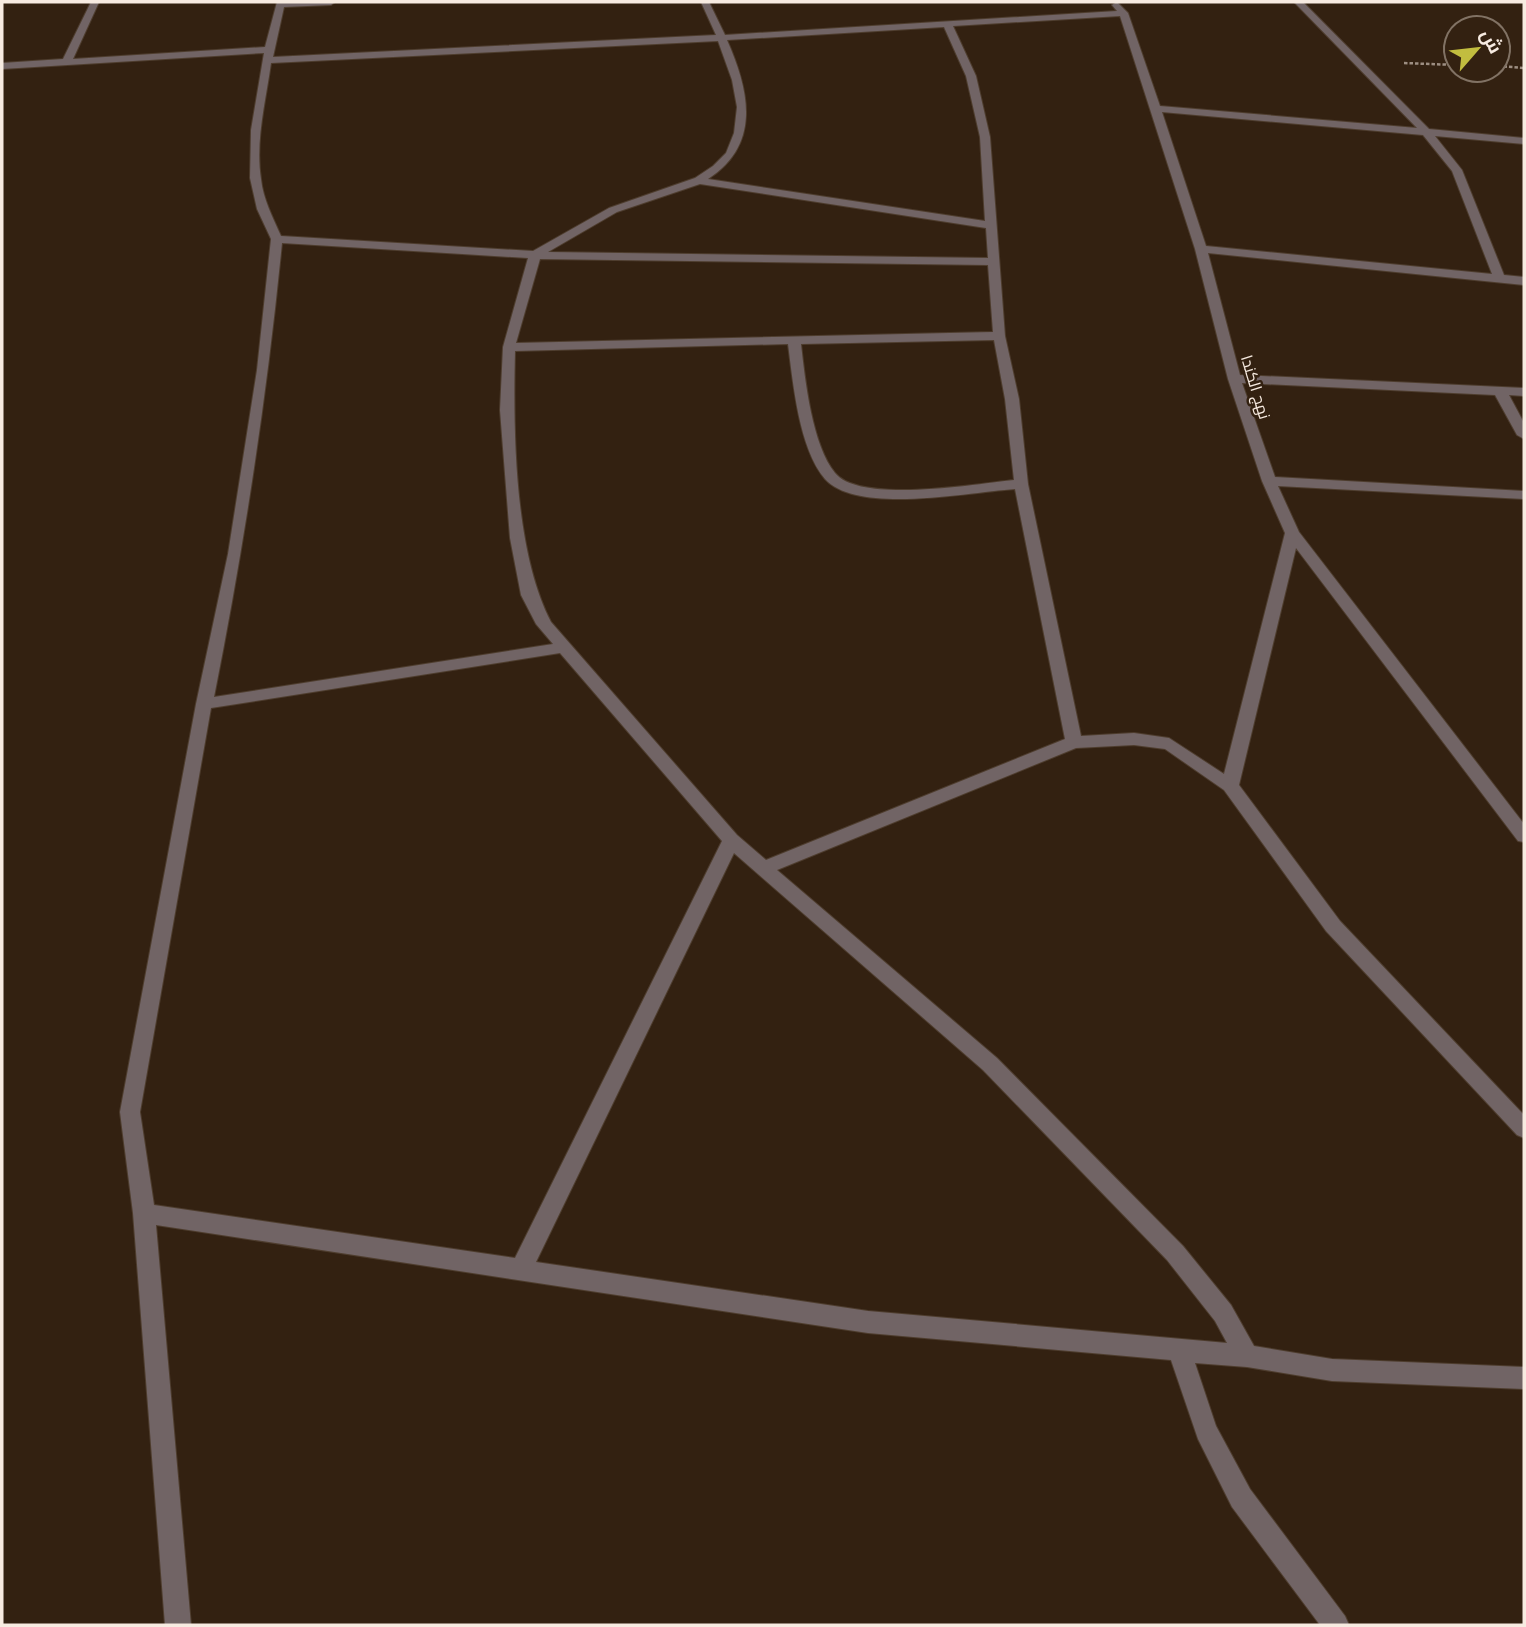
<svg xmlns="http://www.w3.org/2000/svg" width="1526" height="1627" viewBox="0 0 1526 1627" font-family="'Fira Sans',Cairo,sans-serif">
  <rect width="100%" height="100%" fill="#332111"/>
  <g fill="none" stroke-linecap="round" stroke-linejoin="round">
    <defs>
      <path id="minor" d="M 91,2 L 99,2 L 73,59 L 265,47 L 277,2 L 335,2 L 331,5 L 284,7 L 273,57 L 716,35 L 701,2 L 709,2 L 725,35 L 1117,11 L 1112,5 L 1117,2 L 1128,13 L 1160,106 L 1417,128 L 1294,2 L 1303,2 L 1429,129 L 1524,138 L 1524,144 L 1435,136 L 1462,170 L 1504,275 L 1524,277 L 1524,285 L 1208,253 L 1240,375 L 1524,388 L 1524,396 L 1509,395 L 1524,423 L 1524,439 L 1517,435 L 1495,395 L 1242,383 L 1275,477 L 1524,491 L 1524,499 L 1278,486 L 1299,532 L 1524,824 L 1524,842 L 1518,841 L 1296,548 L 1239,785 L 1340,921 L 1524,1115 L 1524,1138 L 1517,1135 L 1326,931 L 1224,790 L 1165,749 L 1134,745 L 1076,748 L 777,870 L 997,1058 L 1183,1246 L 1231,1305 L 1254,1346 L 1332,1359 L 1524,1367 L 1524,1389 L 1332,1381 L 1247,1367 L 1195,1363 L 1216,1426 L 1250,1489 L 1345,1616 L 1349,1625 L 1320,1625 L 1232,1507 L 1198,1439 L 1171,1360 L 868,1333 L 156,1225 L 191,1625 L 165,1625 L 133,1213 L 120,1112 L 196,704 L 228,554 L 257,370 L 271,239 L 257,209 L 250,178 L 251,130 L 264,53 L 2,69 L 2,63 L 63,59 ZM 1120,16 L 1195,249 L 1228,379 L 1262,481 L 1285,533 L 1224,774 L 1169,738 L 1134,733 L 1081,736 L 1028,484 L 1019,399 L 1005,336 L 990,137 L 976,76 L 953,26 ZM 944,27 L 966,76 L 980,137 L 985,221 L 708,179 C 762,144 749,90 727,40 ZM 718,41 L 732,80 L 737,107 L 734,133 L 726,153 L 713,166 L 695,178 L 609,208 L 533,251 L 281,236 C 273,218 263,199 261,179 C 255,141 266,100 271,63 ZM 1162,112 L 1423,135 L 1452,171 L 1492,274 L 1206,246 ZM 700,184 L 986,228 L 988,258 L 548,252 L 617,212 ZM 282,243 L 528,258 L 503,347 L 500,410 L 510,538 L 521,595 L 536,624 L 553,644 L 214,697 C 244,546 267,396 282,243 ZM 540,259 L 988,265 L 993,332 L 516,343 ZM 994,340 L 1005,399 L 1014,480 C 975,484 860,504 835,473 C 812,445 805,380 801,344 ZM 788,344 C 793,383 799,449 825,479 C 857,515 970,492 1015,489 L 1065,739 L 766,860 L 737,835 L 551,622 C 514,551 513,430 515,351 ZM 560,653 L 722,841 L 515,1258 L 154,1205 L 140,1112 L 211,708 ZM 734,853 L 983,1070 L 1167,1260 L 1215,1321 L 1227,1343 L 868,1311 L 536,1262 Z"/>
    </defs>
    <use href="#minor" stroke="#4e3d2e" stroke-width="2"/>
    <path stroke="#9d8e82" stroke-width="2.5" stroke-dasharray="3.5 2" stroke-linecap="butt" d="M 1404,63 L 1456,65
      M 1498,66 L 1524,68"/>
    <use href="#minor" fill="#716465" fill-rule="evenodd"/>
  </g>
  <g text-anchor="middle" stroke-width="5" stroke-linejoin="round" paint-order="stroke">
    <g font-size="16" fill="#f7ebe1" stroke="#332111">
      <text transform="translate(1256 387) rotate(73)" y="6">نهج الكندا</text>
    </g>
  </g>
  <rect width="1526" height="1627" fill="none" stroke="#f7ebe1" stroke-width="7"/>
  <g transform="translate(1477 49) rotate(62)"><circle r="33" fill="#332111" stroke="#817264" stroke-width="2"/>
  <path d="M0-5L12 26L0 18L-12 26Z" fill="#c2bd3f"/>
  <text y="-10" font-size="19" font-weight="bold" text-anchor="middle" fill="#f7ebe1">ش</text>
  </g>
</svg>
